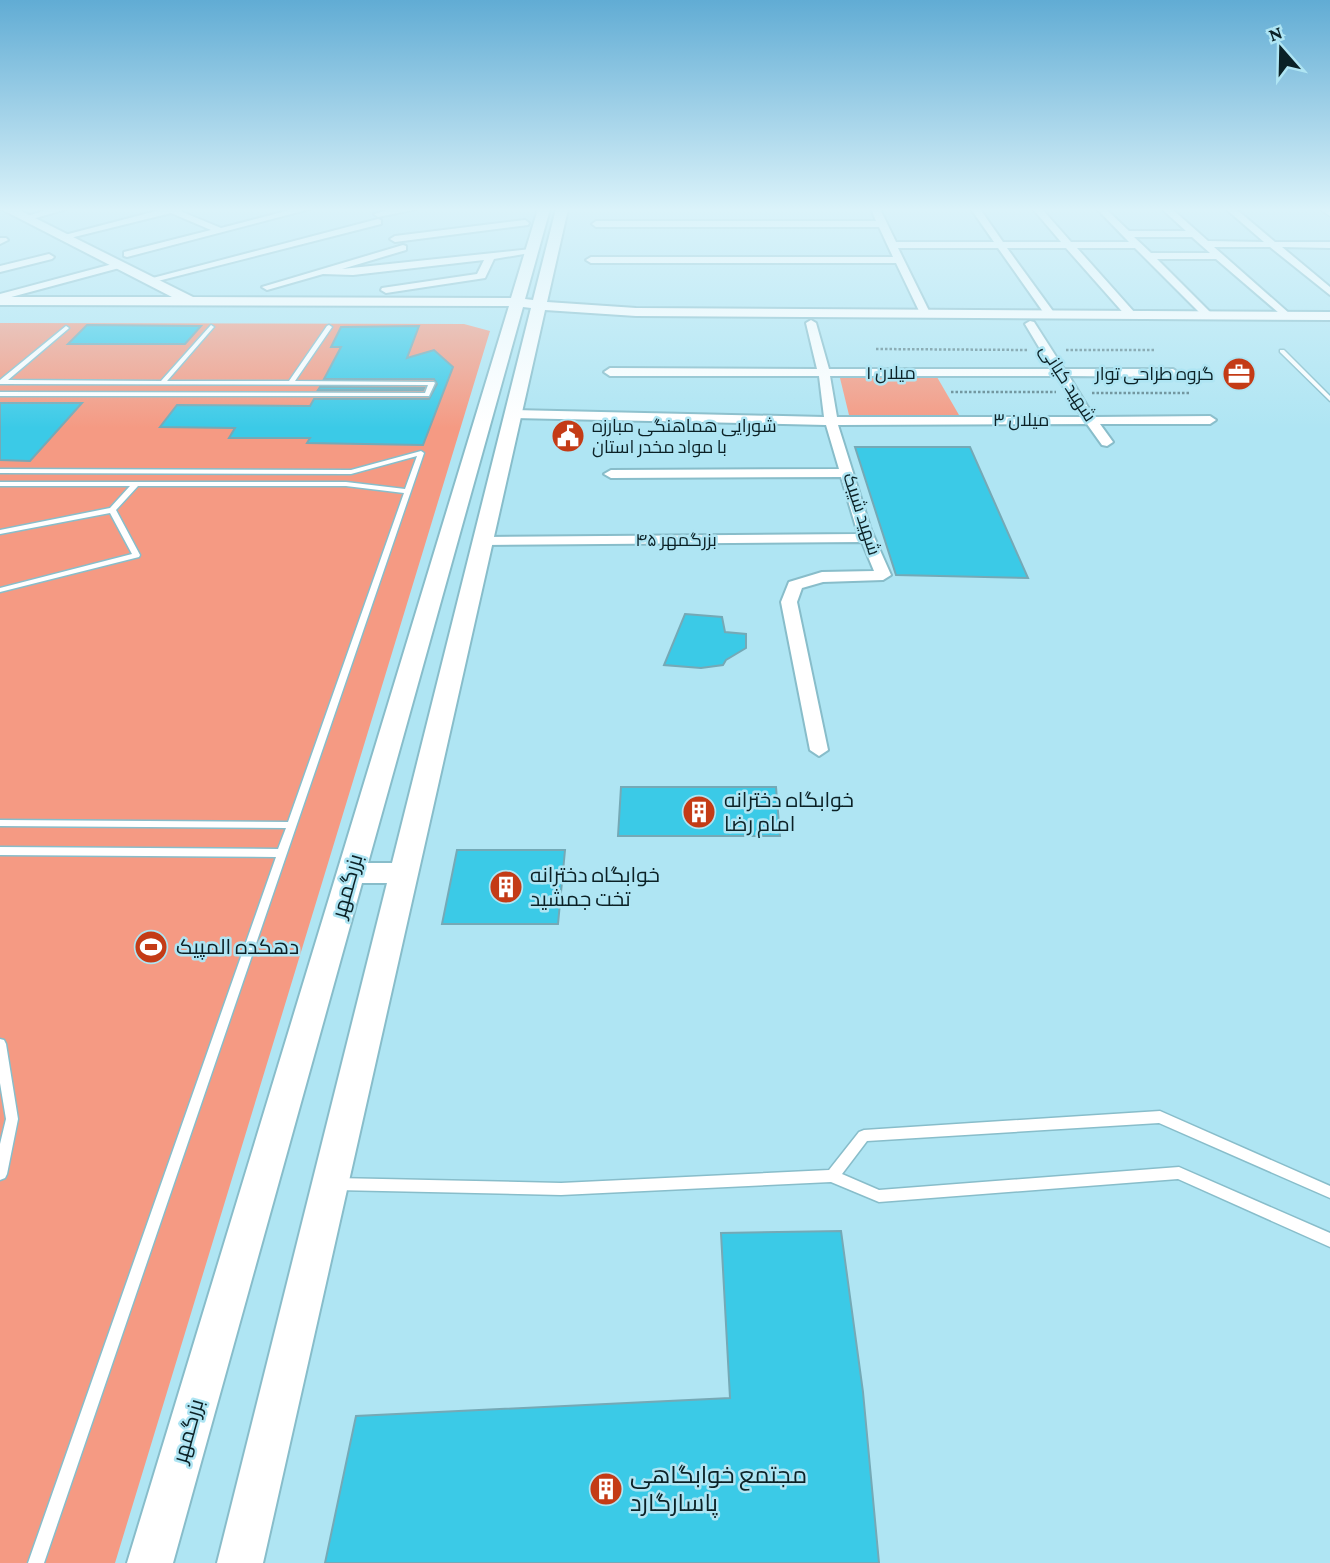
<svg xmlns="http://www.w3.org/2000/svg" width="1330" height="1563" viewBox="0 0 1330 1563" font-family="'Crimson Pro',Cairo,serif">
  <rect width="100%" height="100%" fill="#afe5f3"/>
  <path fill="#f59a83" d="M 0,323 L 464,324 L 490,331 L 115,1563 L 0,1563 Z
    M 937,377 L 959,415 L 849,415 L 840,378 Z"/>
  <path fill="#3bcae7" stroke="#75a9b6" stroke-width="2" d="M 87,325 L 201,326 L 185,344 L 68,344 Z
    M 419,326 L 407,358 L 434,350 L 453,367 L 423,445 L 307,443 L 310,438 L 229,438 L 235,428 L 160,427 L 177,405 L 310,406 L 314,399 L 429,399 L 437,384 L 434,379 L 324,379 L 341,347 L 331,347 L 341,327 Z
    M 320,387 L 424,388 L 423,390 L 318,390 Z
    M 0,403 L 82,403 L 30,461 L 0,460 Z
    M 855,447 L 970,447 L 1028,578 L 896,575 Z
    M 685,614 L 722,617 L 725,632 L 746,634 L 746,648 L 726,660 L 723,665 L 701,668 L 664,665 Z
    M 621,787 L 776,787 L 780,836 L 618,836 Z
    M 457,850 L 565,850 L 558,924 L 442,924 Z
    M 841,1231 L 863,1392 L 879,1563 L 325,1563 L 356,1416 L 730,1398 L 721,1233 Z"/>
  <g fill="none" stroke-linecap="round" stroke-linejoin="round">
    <defs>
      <path id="lane" d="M 329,325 L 332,327 L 295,381 L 434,382 L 435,383 L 429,396 L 0,396 L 0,392 L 425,393 L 428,385 L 0,384 L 0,380 L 66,326 L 69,328 L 68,329 L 8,380 L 161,381 L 211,325 L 214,327 L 213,328 L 167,381 L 289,381 L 327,326 Z
        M 1280,350 L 1284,350 L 1330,396 L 1330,401 L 1280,352 Z
        M 421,451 L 424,453 L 411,491 L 44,1563 L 28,1563 L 276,857 L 0,855 L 0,847 L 278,849 L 286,828 L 0,826 L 0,820 L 288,822 L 404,493 L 346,486 L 138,486 L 116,510 L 140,555 L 139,557 L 0,592 L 0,588 L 132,554 L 110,513 L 0,534 L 0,530 L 110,508 L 130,486 L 0,486 L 0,482 L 346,482 L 405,489 L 417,456 L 351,474 L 0,473 L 0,469 L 351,470 Z
        M 0,1039 L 4,1040 L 6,1044 L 18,1119 L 7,1174 L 5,1178 L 0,1180 L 0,1144 L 6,1119 L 0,1083 Z
        M 1160,1111 L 1330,1186 L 1330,1198 L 1159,1123 L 867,1141 L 842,1174 L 879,1190 L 1179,1167 L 1330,1233 L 1330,1247 L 1178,1179 L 879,1202 L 831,1182 L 561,1195 L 336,1190 L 331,1188 L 329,1184 L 331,1180 L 336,1178 L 561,1183 L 829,1170 L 859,1132 L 864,1130 Z"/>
      <path id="street" d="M 50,209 L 67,209 L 25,221 L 21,218 Z
        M 164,209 L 182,209 L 180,211 L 221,228 L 294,209 L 310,209 L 127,257 L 124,256 L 124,252 L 211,230 L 171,213 L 62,240 L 57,237 Z
        M 392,209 L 417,209 L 378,217 L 374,214 Z
        M 871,209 L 880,209 L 896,242 L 994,242 L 971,209 L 980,209 L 1003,242 L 1061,242 L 1033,209 L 1042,209 L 1071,242 L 1129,242 L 1097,209 L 1106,209 L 1129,231 L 1186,231 L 1162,209 L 1172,209 L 1208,241 L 1264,242 L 1226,209 L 1236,209 L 1275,242 L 1330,242 L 1330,248 L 1282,247 L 1330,287 L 1330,295 L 1270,247 L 1214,247 L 1290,314 L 1290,318 L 1286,319 L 1216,259 L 1157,259 L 1213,315 L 1204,317 L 1135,248 L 1077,248 L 1135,313 L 1135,317 L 1127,317 L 1066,248 L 1007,248 L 1055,314 L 1050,317 L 1046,316 L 998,248 L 898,248 L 930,313 L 925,316 L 920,313 L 896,263 L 591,263 L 586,260 L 591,257 L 893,257 L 879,227 L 596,227 L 592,224 L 596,221 L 876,221 ZM 1134,237 L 1192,237 L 1210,253 L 1151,253 Z
        M 378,219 L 381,220 L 381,224 L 150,283 L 145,280 Z
        M 525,220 L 529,223 L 528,225 L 395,242 L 390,239 L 395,236 Z
        M 0,238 L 6,238 L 8,240 L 0,244 Z
        M 403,245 L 406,246 L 406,250 L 342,269 L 531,249 L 536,252 L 494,259 L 485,278 L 386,293 L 381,290 L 382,288 L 477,274 L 484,260 L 353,275 L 323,274 L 267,290 L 262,287 Z
        M 49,254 L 54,257 L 52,259 L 0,272 L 0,266 Z
        M 120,262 L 125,265 L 123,267 L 0,300 L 0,294 Z
        M 811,320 L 816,323 L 829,369 L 1052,369 L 1025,324 L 1030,321 L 1034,322 L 1064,369 L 1173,369 L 1179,373 L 1173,377 L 1069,376 L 1094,417 L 1210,416 L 1216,420 L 1210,424 L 1100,424 L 1113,442 L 1107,446 L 1102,445 L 1087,424 L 838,425 L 871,530 L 891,575 L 883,580 L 823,582 L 802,588 L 797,602 L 828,750 L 819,756 L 810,750 L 781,602 L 789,582 L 822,572 L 874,571 L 862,542 L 484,545 L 477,541 L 484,537 L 858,534 L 841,477 L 611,478 L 604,474 L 611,470 L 839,469 L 826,425 L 514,418 L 508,414 L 514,410 L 824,417 L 819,376 L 610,376 L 604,372 L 610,368 L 817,369 L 806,323 ZM 830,376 L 1057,376 L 1082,417 L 837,417 Z"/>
      <path id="secondary" d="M 1,209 L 17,209 L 193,297 L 511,298 L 538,209 L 550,209 L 525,299 L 533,300 L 556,209 L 568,209 L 547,302 L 636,308 L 1330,312 L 1330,320 L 636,316 L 545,310 L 263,1563 L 217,1563 L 387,883 L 362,883 L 173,1563 L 127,1563 L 509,306 L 0,305 L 0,297 L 172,297 ZM 523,307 L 531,308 L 392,863 L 368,863 Z"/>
      <path id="primary" d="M 1320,209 L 1330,209 L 1330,216 Z"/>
    </defs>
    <use href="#lane" stroke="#88bdca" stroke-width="3"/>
    <use href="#street" stroke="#88bdca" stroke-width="4"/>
    <use href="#secondary" stroke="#88bdca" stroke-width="4"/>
    <use href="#primary" stroke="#88bdca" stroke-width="3"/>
    <path stroke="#5f868f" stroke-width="2.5" stroke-dasharray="2.5 2" stroke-linecap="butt" d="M 876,349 L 1029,350
      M 1066,350 L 1154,350
      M 951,392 L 1056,392
      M 1092,393 L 1190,393"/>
    <use href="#lane" fill="#fff" fill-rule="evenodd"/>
    <use href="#street" fill="#fff" fill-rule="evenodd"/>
    <use href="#secondary" fill="#fff" fill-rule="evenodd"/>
    <use href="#primary" fill="#fff" fill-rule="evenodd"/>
  </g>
  <linearGradient id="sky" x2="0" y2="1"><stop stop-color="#61acd4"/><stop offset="0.49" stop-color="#dbf3fa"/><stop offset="1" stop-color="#dbf3fa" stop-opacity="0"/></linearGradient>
  <rect width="1330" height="428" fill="url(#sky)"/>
  <defs>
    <symbol id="office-disc" viewBox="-11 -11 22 22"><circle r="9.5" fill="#c43b16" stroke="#afe5f3"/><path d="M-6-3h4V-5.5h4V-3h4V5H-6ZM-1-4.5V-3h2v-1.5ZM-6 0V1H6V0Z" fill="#fff"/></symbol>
    <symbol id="civic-disc" viewBox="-11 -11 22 22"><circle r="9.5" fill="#c43b16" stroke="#afe5f3"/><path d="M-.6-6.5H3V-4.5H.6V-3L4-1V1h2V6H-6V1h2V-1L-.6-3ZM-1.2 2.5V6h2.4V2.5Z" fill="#fff"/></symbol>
    <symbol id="building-disc" viewBox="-11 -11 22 22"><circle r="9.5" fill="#c43b16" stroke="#afe5f3"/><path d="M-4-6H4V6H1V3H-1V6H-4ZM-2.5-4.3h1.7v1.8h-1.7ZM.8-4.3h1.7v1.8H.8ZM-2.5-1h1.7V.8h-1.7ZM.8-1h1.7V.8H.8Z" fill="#fff"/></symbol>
    <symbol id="stadium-disc" viewBox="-11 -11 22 22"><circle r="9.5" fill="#c43b16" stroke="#afe5f3"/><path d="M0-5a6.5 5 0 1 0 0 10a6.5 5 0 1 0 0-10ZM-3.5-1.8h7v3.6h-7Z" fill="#fff"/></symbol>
  </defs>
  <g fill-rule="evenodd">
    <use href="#office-disc" x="1220" y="355" width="38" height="38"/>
    <use href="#civic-disc" x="549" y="417" width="38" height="38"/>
    <use href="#building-disc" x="680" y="793" width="38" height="38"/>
    <use href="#building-disc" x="487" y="868" width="38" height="38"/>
    <use href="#stadium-disc" x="132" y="928" width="38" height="38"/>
    <use href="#building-disc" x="587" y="1470" width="38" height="38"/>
  </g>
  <g text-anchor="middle" stroke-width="5" stroke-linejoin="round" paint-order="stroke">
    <g font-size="18" fill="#0b2126" stroke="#afe5f3">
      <text x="891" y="379">میلان ۱</text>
      <text transform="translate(1068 383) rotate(57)" y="6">شهید کیانی</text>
      <text x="1021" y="426">میلان ۳</text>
      <text transform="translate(862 514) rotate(72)" y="6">شهید شیبک</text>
      <text x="676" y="546">بزرگمهر ۴۵</text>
    </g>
    <g font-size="18" fill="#0b2126" stroke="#afe5f3" text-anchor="end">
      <text x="1214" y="380">گروه طراحی توار</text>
      <text x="592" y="432" text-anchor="start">شورایی هماهنگی مبارزه<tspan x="592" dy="21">با مواد مخدر استان</tspan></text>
    </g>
    <g font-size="21" fill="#0b2126" stroke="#afe5f3" text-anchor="start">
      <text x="724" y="807">خوابگاه دخترانه<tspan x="724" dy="24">امام رضا</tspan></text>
      <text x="530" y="882">خوابگاه دخترانه<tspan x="530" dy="24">تخت جمشید</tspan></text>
      <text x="176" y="954">دهکده المپیک</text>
    </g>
    <g font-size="21" fill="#0b2126" stroke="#afe5f3">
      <text transform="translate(347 886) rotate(-74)" y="7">بزرگمهر</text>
      <text transform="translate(188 1431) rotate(-74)" y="7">بزرگمهر</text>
    </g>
    <g font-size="24" fill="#0b2126" stroke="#afe5f3" text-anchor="start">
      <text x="630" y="1483">مجتمع خوابگاهی<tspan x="630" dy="28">پاسارگارد</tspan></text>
    </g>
  </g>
  <g transform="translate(1281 49) rotate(340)" stroke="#afe5f3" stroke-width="5" paint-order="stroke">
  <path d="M0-5L12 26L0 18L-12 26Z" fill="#0b2126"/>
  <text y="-10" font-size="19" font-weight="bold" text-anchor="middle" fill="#0b2126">N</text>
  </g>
</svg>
